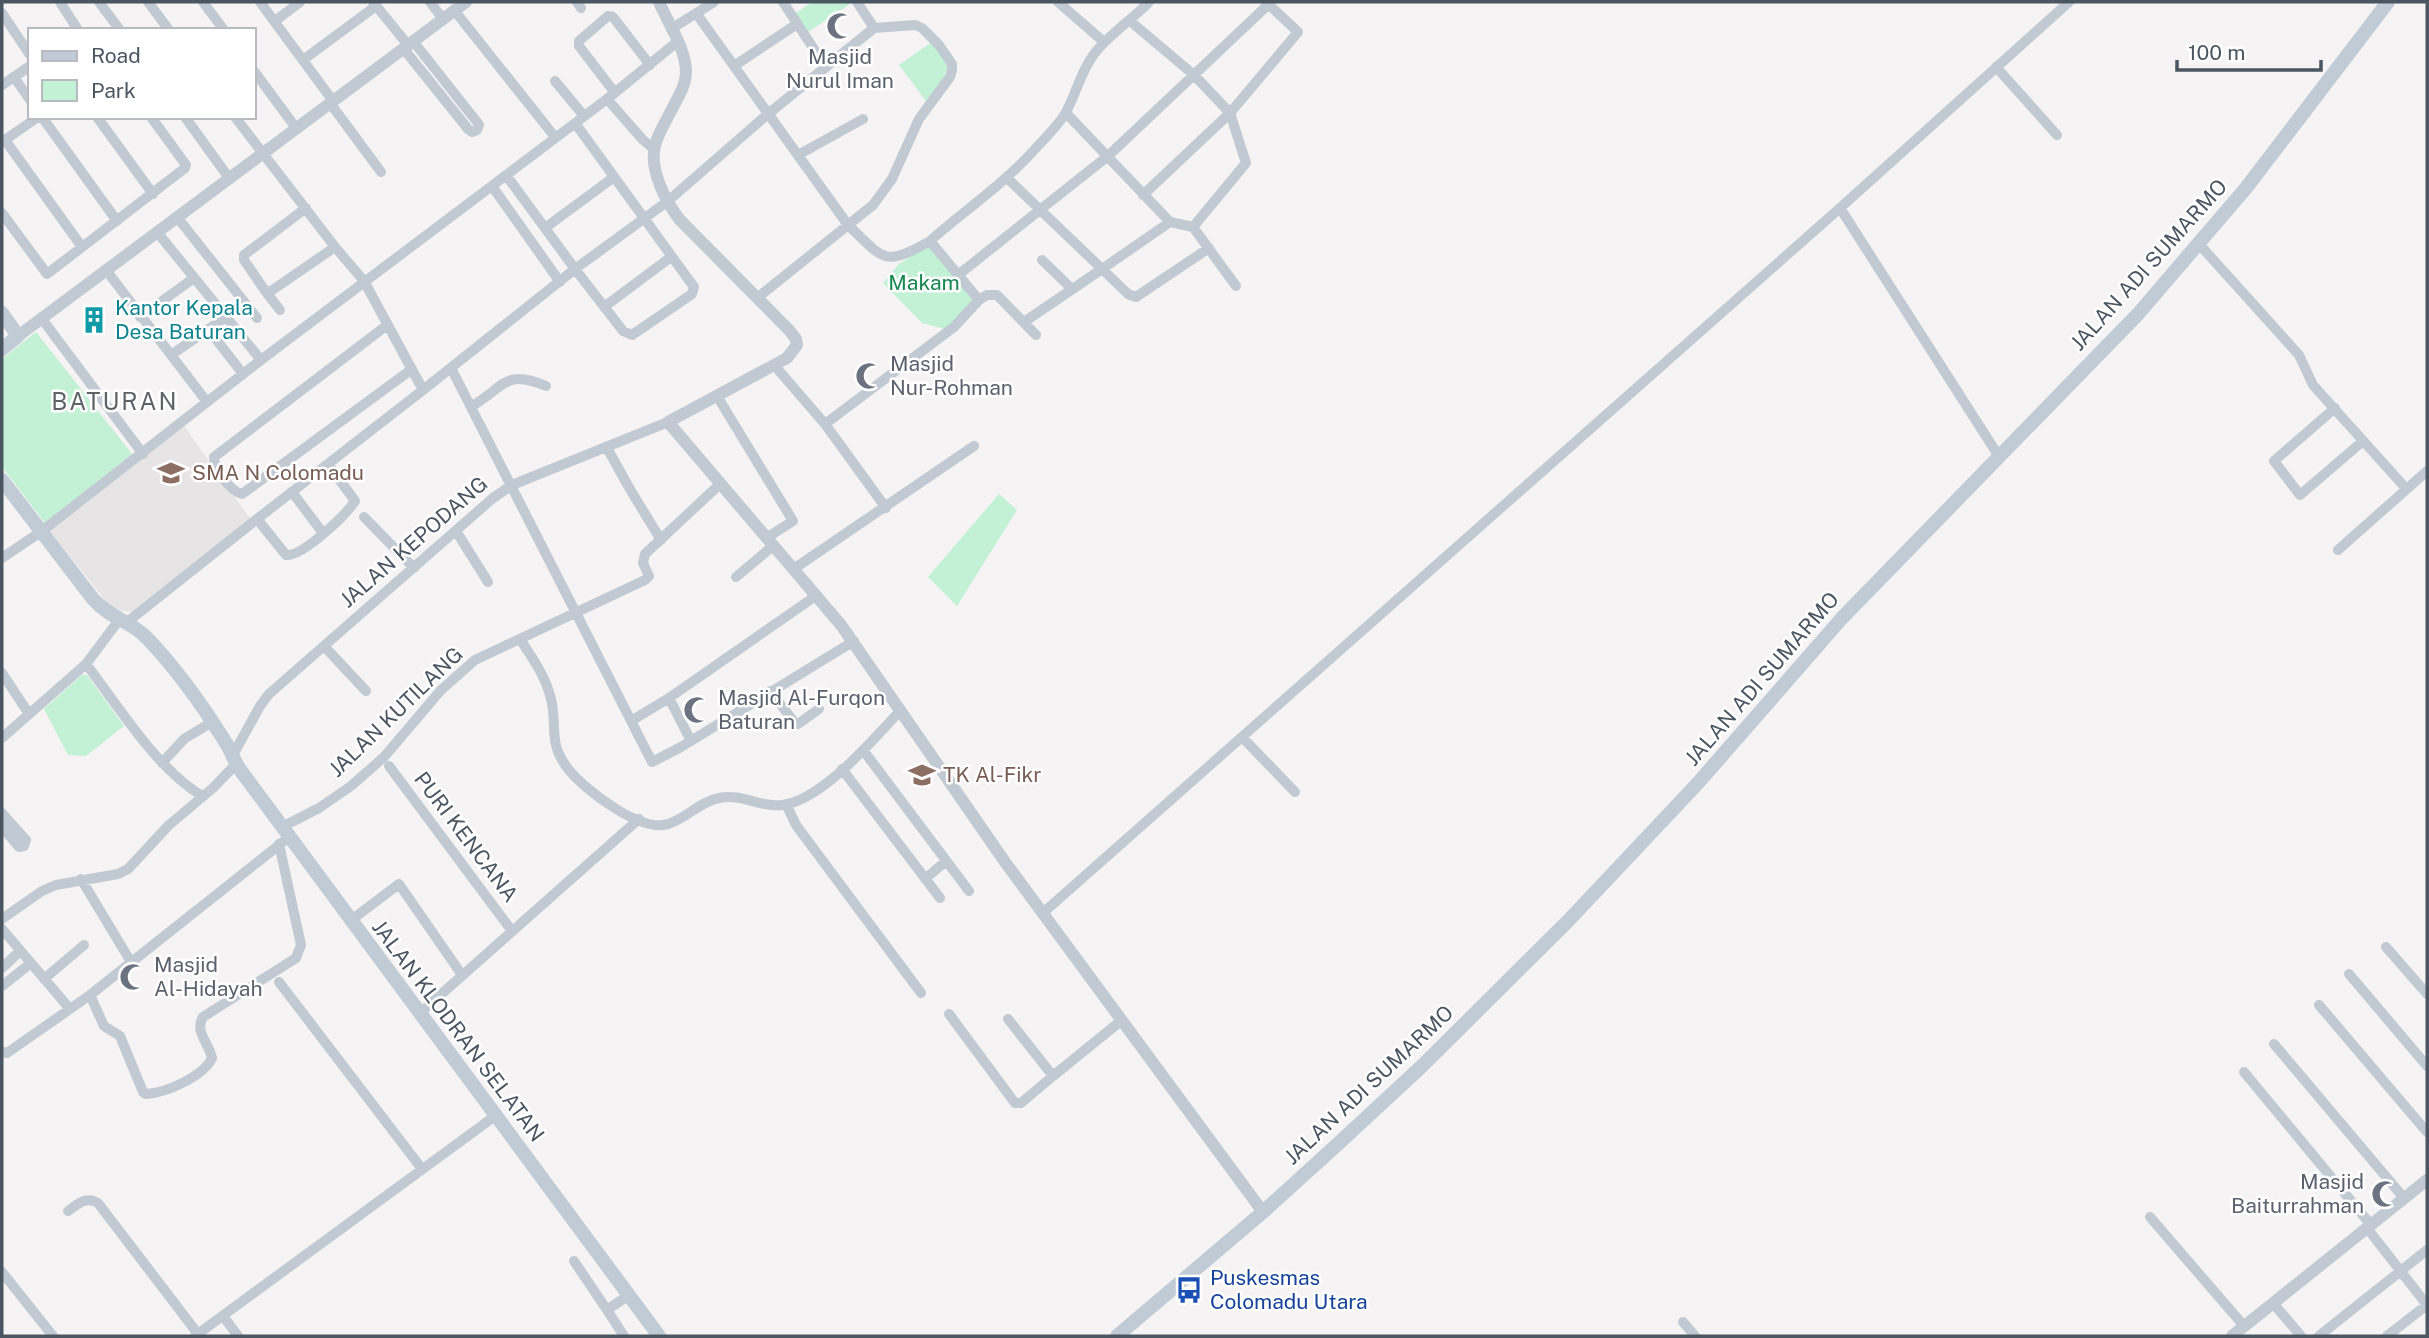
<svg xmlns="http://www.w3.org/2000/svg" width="2429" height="1338" viewBox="0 0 2429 1338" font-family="'Public Sans',sans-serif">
  <rect width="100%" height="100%" fill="#f5f3f3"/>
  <path fill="#e6e4e5" d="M 184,426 L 251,520 L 135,612 L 113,610 L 49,530 Z"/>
  <path fill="#c3f1d5" d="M 812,2 L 853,2 L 808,32 L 796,13 Z
    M 933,41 L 948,67 L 941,84 L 926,101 L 899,65 Z
    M 929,245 L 973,299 L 956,321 L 945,329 L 922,323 L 883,283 L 899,264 Z
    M 36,332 L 132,454 L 45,523 L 2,467 L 2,359 Z
    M 999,494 L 1017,510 L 957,606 L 928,577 Z
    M 82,675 L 87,675 L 124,726 L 86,756 L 68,755 L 44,709 Z"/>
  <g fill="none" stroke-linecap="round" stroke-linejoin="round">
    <path stroke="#c1cad2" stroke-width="10" d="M 60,2 L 78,30
      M 99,2 L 120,30
      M 148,2 L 169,30
      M 203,2 L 224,30
      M 260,2 L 333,101
      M 373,2 L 408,45
      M 430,2 L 443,19
      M 577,2 L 581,8
      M 783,2 L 825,66
      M 857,2 L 874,28
      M 1058,2 L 1104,42
      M 454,10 L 555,137
      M 2,13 L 30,55
      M 696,13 L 848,225 C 884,259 883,268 930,241 L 979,300 L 954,327 L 825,424
      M 275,21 L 300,2
      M 1130,21 L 1194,75 L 1230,113 L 1143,195
      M 671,29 L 714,2
      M 403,48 L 468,129 L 472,132 L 477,130 L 479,125 L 477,122 L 413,41
      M 303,60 L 376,6
      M 734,66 L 797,24
      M 1996,67 L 2057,135
      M 254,71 L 296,128
      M 14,77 L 30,100
      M 555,81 L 584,116
      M 2,85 L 30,66
      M 615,93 L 579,46 L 579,41 L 608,16 L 613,17 L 650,65
      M 607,99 L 643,140 L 654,149
      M 330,103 L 381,172
      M 1066,113 L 1170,222
      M 42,117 L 117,221
      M 97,117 L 153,194
      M 185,117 L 229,178
      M 235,117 L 335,247 L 364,281 L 423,390 L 575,269 L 506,175
      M 575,123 L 694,287 L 692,294 L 632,335 L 623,331 L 575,269 L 668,201 L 768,114 L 874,28 L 915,25 L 922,28 L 939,45 L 952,64 L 952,70 L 950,77 L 919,119 L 892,179 L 873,205 L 757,298
      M 5,140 L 82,247
      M 2,142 L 38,117
      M 798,155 L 863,119
      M 1007,178 L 1102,269 L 1024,322
      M 492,186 L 560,282
      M 306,208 L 244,255 L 244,260 L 266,292 L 271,291 L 335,247
      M 1840,208 L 1998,455
      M 2,213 L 47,274 L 185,168 L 186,165 L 151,117
      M 177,217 L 257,318
      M 1193,227 L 1170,222 L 1102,269 L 1128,294 L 1136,297 L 1209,248
      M 545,228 L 614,177
      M 157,232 L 261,360 L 607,99 L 677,42
      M 930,241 C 965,210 1004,184 1035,149 C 1045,138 1059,125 1066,112 C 1077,92 1080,73 1094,54 C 1109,34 1132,20 1149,2
      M 2199,244 L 2299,355 L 2313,385 L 2402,484
      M 1042,260 L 1072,289
      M 106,270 L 207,402 L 261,360
      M 958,275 L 1108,156 L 1269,4
      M 1236,286 L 1193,227 L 1246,163 L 1230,113 L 1298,32 L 1266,2
      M 266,292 L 280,310
      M 979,300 L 987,295 L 997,295 L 1036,335
      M 604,307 L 671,257
      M 140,317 L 194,278
      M 42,319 L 143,454
      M 386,326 L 214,457 C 214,469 230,491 242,494 L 412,369
      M 208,329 L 243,374
      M 171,355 L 226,317
      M 774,365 L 825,424 L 886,508
      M 451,368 L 652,762 L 681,747 L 854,641
      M 717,396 L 793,521 L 768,537
      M 472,406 C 504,388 504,368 546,386
      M 2335,408 L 2274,461 L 2300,495 L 2363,441
      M 607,448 L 631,491 L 661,540
      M 328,464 L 355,501 C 346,515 302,557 286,555 L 257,519 L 423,390
      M 292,492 L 323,533
      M 364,517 L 414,568
      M 456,531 L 488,582
      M 2338,550 L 2427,471
      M 2,558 L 42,531 L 207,402
      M 795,568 L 974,446
      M 736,577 L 774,545
      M 126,623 L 257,519
      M 520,639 C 531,656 544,674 550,695 C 559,725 546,742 569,770 C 585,790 641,833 668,824 C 687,818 699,802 719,798 C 741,793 762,808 782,805 C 823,800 873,739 901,710
      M 324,646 L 366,691
      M 86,664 C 120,708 155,767 202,796
      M 2,673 L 29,714
      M 770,691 L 795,723 L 798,724 L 819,709
      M 669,698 L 691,741
      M 631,721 L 669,698 L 817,595
      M 1242,737 L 1295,792
      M 2,738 L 86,664 L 119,620
      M 863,750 L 969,891
      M 233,755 L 260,706 L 269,694 L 493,498 L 512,485 L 668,422
      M 162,763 L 184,739 L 212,722
      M 389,766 L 512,931
      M 842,769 L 940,898
      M 786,804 L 796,825 L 921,993
      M 2,813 L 26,840 L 24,846 L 19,847 L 2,827
      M 282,827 L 319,808 L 351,786 L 384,757 L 441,690 L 475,660 L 645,580 L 649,576 L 643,563 L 645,554 L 720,484
      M 81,879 L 131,962
      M 925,879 L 946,861
      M 1044,912 L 1840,208 L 2069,2
      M 2,919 L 42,891 L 56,885 L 118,874 L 128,869 L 169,825 L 213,788 L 236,764
      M 350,921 L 399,884 L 462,975
      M 2,929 L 70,1009
      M 2386,947 L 2427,994
      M 2,968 L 20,951
      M 2349,974 L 2427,1066
      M 44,979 L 84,945
      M 279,982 L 422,1169
      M 2,986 L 31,963
      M 90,995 L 104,1026 L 120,1036 L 143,1092 L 146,1094 C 166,1093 204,1076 212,1058 C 209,1043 194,1031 203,1017 L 296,958 L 301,945 L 279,844
      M 2319,1005 L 2427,1132
      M 420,1013 L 639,819
      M 949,1014 L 1015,1103 L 1021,1103 L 1053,1076
      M 1008,1019 L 1053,1076 L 1122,1020
      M 2274,1044 L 2404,1198
      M 2,1052 L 7,1053 L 90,995 L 283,842
      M 2244,1072 L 2371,1225
      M 68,1211 C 78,1204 86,1196 98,1203 L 198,1334
      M 2150,1217 L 2244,1326
      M 2367,1228 L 2427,1305
      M 574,1261 L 607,1310 L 629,1295
      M 2,1272 L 53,1336
      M 2273,1303 L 2301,1336
      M 607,1310 L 624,1336
      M 223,1316 L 238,1336
      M 1683,1322 L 1695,1336
      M 195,1336 L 495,1116
      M 2319,1336 L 2427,1250
      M 2387,1336 L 2427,1305"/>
    <path stroke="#c1cad2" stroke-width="12" d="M 659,2 C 668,23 686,49 686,72 C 686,84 679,96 673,107 C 667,120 658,132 655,146 C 649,170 666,202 680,220 L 789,330 L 796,339 L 797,345 L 787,358 L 668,422 L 841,625 L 1005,862 L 1263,1212
      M 18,336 L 466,2
      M 2232,1336 L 2427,1180"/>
    <path stroke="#c1cbd6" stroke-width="14" d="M 2,313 L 18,336 L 2,349
      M 2,480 L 93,599 C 110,618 130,621 146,637 C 176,668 203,706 226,743 C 232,752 234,762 241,771 L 659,1336
      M 1117,1336 L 1263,1212 L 1340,1142 L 1422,1066 L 1568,921 L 1698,783 L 1842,618 L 2138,314 L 2246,188 L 2388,2"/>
  </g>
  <defs>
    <symbol id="mosque-bare" viewBox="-9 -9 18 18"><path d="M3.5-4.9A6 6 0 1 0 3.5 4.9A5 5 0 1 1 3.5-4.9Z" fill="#6b7280" stroke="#fff" stroke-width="2.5" paint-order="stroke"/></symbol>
    <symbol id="building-bare" viewBox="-9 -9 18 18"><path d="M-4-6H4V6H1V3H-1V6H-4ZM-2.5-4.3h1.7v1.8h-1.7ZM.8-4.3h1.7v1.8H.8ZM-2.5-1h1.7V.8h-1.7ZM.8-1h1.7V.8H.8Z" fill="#0f9aa8" stroke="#fff" stroke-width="2.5" paint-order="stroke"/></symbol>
    <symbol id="school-bare" viewBox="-9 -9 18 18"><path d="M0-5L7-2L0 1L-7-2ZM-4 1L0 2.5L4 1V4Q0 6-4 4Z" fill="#8d6e63" stroke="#fff" stroke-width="2.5" paint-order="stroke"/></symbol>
    <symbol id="bus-bare" viewBox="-9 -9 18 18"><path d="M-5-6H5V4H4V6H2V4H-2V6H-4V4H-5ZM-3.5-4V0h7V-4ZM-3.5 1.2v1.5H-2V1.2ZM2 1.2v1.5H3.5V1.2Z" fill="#1a4fb4" stroke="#fff" stroke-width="2.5" paint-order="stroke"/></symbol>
  </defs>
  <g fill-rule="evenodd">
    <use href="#mosque-bare" x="821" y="7" width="38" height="38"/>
    <use href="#building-bare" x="75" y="301" width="38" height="38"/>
    <use href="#mosque-bare" x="850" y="357" width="38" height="38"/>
    <use href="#school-bare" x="152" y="454" width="38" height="38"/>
    <use href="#mosque-bare" x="678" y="691" width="38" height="38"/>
    <use href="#school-bare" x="903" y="756" width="38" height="38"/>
    <use href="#mosque-bare" x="114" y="958" width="38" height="38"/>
    <use href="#mosque-bare" x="2366" y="1175" width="38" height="38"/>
    <use href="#bus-bare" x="1170" y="1271" width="38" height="38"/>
  </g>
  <g text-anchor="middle" stroke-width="5" stroke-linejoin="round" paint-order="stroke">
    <g font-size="21" fill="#5b616d" stroke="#fff" text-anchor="start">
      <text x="840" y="64" text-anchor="middle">Masjid<tspan x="840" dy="24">Nurul Iman</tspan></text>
      <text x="890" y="371">Masjid<tspan x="890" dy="24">Nur-Rohman</tspan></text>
      <text x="718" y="705">Masjid Al-Furqon<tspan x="718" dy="24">Baturan</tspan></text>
      <text x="154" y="972">Masjid<tspan x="154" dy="24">Al-Hidayah</tspan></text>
      <text x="2364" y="1189" text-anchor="end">Masjid<tspan x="2364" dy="24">Baiturrahman</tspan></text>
    </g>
    <g font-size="21" fill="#4a5661" stroke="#fff">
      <text transform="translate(2149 265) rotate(-48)" y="7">JALAN ADI SUMARMO</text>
      <text transform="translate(414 542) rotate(-41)" y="7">JALAN KEPODANG</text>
      <text transform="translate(1762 679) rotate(-49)" y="7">JALAN ADI SUMARMO</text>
      <text transform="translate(396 712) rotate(-44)" y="7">JALAN KUTILANG</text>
      <text transform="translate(466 837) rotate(53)" y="7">PURI KENCANA</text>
      <text transform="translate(458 1031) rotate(53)" y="7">JALAN KLODRAN SELATAN</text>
      <text transform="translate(1369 1085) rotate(-43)" y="7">JALAN ADI SUMARMO</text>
    </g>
    <g font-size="21" fill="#17864f" stroke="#fff">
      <text x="924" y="290">Makam</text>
    </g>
    <g font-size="21" fill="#0d838f" stroke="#fff" text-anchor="start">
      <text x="115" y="315">Kantor Kepala<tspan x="115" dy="24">Desa Baturan</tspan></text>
    </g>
    <g font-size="21" fill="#785e54" stroke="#fff" text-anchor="start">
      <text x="192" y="480">SMA N Colomadu</text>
      <text x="943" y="782">TK Al-Fikr</text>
    </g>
    <g font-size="21" fill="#164399" stroke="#fff" text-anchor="start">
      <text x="1210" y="1285">Puskesmas<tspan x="1210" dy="24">Colomadu Utara</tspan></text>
    </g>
    <g font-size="24" letter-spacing="2" fill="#5f6368" stroke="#fff">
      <text x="115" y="410">BATURAN</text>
    </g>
  </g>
  <rect width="2429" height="1338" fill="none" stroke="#4a5661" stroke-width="7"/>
  <rect x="28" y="28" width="228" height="91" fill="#ffffff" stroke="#b7bbc0" stroke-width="2"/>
  <rect x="42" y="51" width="35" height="10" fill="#c1cbd6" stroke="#b7bbc0" stroke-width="2"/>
  <text x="91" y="63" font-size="21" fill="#4a5661">Road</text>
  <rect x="42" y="80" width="35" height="21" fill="#c3f1d5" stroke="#b7bbc0" stroke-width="2"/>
  <text x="91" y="98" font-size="21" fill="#4a5661">Park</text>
  <path d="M2177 60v10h144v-10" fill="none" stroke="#4a5661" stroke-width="3.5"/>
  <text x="2188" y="60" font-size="21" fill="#4a5661" stroke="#ffffff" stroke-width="5" paint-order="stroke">100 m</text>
</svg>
